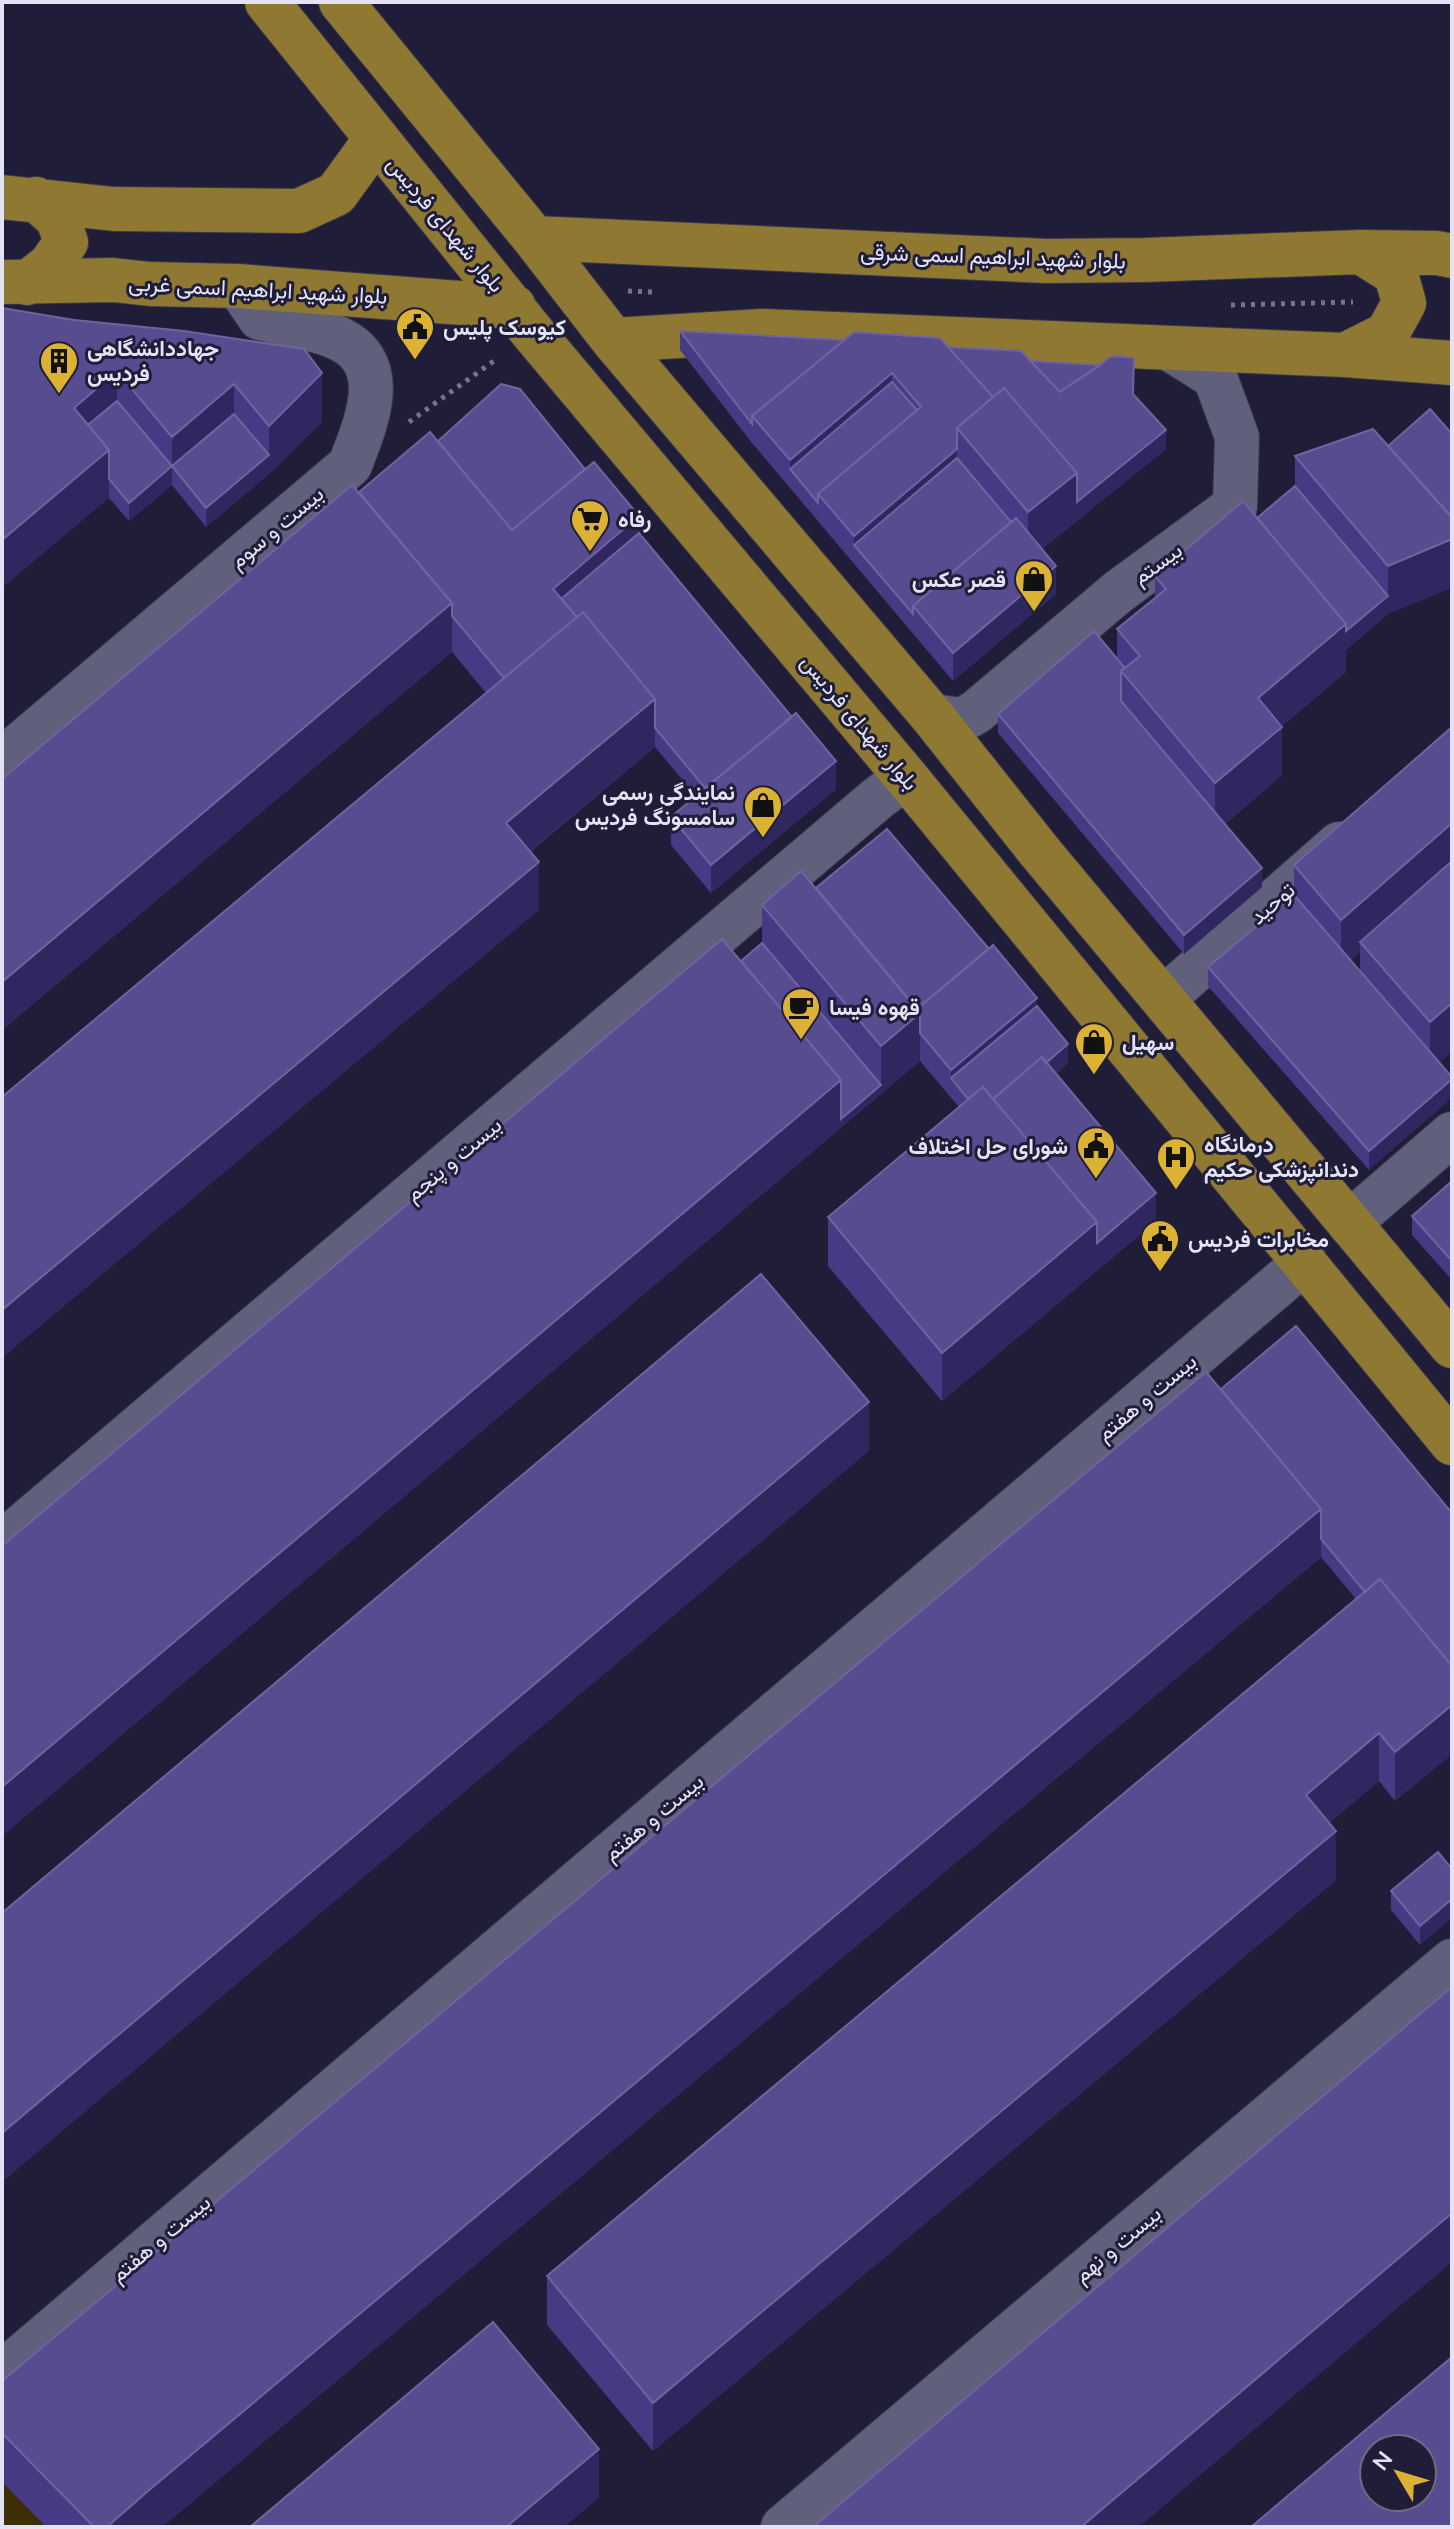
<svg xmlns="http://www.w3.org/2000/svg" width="1454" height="2529" viewBox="0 0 1454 2529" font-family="'Nunito Sans',Vazirmatn,sans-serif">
  <rect width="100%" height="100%" fill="#1f1d37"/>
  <path fill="#3d2f02" d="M 2,2482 L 46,2527 L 2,2527 Z"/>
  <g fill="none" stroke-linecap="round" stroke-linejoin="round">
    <defs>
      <path id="minor" d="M 932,716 L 962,720 L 976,712 L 1118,592 L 1235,506 L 1237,437 L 1215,377 L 1170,349
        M 2,760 L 350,465 C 367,420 394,360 333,336 C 310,327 284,324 260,318 L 238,286
        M 1164,998 L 1339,844
        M 1349,1223 L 1452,1134
        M 2,1543 L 878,798 L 906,777
        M 2,2373 L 1305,1262
        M 783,2527 L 1452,1961"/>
      <path id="major" d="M 267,2 L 533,333 L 906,777 L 1452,1443
        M 341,2 L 534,238 L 613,340 L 932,716 L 1040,852 L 1452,1346
        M 2,197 L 114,209 L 299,211 L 336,194 L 376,139
        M 534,238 L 1047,261 L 1145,260 L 1361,252 L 1437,253 L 1452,256
        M 2,282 L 113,280 L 150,284 L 238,286 L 514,307
        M 27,283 L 50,265 L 66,242 L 58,219 L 36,199
        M 613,340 L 762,331 L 1345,355 L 1452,363
        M 1345,355 L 1387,334 L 1404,303 L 1396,274 L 1361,252"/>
    </defs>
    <use href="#minor" stroke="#3a374d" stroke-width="46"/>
    <use href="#major" stroke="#3a374d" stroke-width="46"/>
    <path stroke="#76748b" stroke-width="5" stroke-dasharray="4 6" stroke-linecap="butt" d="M 628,291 L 654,292
      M 1231,305 L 1353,302
      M 409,422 L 498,358"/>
    <use href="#minor" stroke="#605f7c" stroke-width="44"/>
    <use href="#major" stroke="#8f7932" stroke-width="44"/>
  </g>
  <path fill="#473a84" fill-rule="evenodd" d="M 74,320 L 184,331 L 322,422 L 269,474 L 206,527 L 172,485 L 129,521 L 109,498 Z
    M 680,331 L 949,347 L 1030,361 L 1134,394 L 1166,449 L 1042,549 L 1056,594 L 953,681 L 752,443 L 680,350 Z
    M 438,441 L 639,533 L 836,789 L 711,893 L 671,845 L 671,817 L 696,796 L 655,747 L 530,852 L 539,910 L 486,693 L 452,652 L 2,1030 L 2,779 L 359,492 Z
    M 1388,446 L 1388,614 L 1346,650 L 1346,672 L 1282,726 L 1282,775 L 1225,824 L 1262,887 L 1184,954 L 998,733 L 998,714 L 1117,659 L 1117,629 L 1155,598 L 1155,576 L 1257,518 L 1295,486 L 1295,456 Z
    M 1452,727 L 1440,1063 L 1369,1170 L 1208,986 L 1208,967 L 1294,895 L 1294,865 ZM 1360,952 L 1360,971 L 1351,960 Z
    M 816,888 L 1037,1006 L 1068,1063 L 1056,1074 L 1156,1221 L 942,1401 L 828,1266 L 828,1217 L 959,1107 L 920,1061 L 2,1836 L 741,961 L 762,943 L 762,905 Z
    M 1452,1181 L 1452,1280 L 1412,1235 L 1412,1216 Z
    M 1221,1389 L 1452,1513 L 1452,1754 L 1395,1801 L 1379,1781 L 1329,1823 L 1336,1880 L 653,2451 L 547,2325 L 547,2276 L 1356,1599 L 1321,1557 L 162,2527 L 46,2527 L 2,2482 L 2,2381 Z
    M 1438,1852 L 1420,1945 L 1391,1910 L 1391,1891 Z"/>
  <path fill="#302760" d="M 117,371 L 117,420 L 83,448 L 74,408 Z
    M 322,373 L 322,422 L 269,474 L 206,527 L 206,508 L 269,455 L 269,426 Z
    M 892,373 L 892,400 L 790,469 L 790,460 Z
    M 234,384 L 234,433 L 172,466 L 172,437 Z
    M 1166,430 L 1166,449 L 1028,561 L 1028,512 L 1077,473 Z
    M 957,449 L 957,477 L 854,545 L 854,536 Z
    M 109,450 L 109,498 L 2,588 L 2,540 Z
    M 172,466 L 172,485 L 129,521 L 129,503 Z
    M 639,516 L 639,552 L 563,617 L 553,589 Z
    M 1452,539 L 1452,588 L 1388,614 L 1346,650 L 1346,672 L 1258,746 L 1258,698 L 1346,624 L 1388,596 L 1388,566 Z
    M 1056,566 L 1056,594 L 953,681 L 953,653 Z
    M 452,603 L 452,652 L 2,1030 L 2,982 Z
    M 655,699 L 655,747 L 506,871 L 506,823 Z
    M 1282,727 L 1282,775 L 1215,832 L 1215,783 Z
    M 836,761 L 836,789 L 711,893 L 711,865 Z
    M 1452,823 L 1452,872 L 1360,942 L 1360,952 L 1341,969 L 1341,920 Z
    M 539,862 L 539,910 L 2,1358 L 2,1310 Z
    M 1262,868 L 1262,887 L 1184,954 L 1184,935 Z
    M 1037,998 L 1037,1025 L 951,1078 L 951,1070 Z
    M 1452,1003 L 1452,1052 L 1430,1071 L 1430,1022 Z
    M 920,1013 L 920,1061 L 2,1836 L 2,1787 L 841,1080 L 881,1085 L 881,1046 Z
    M 1068,1044 L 1068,1063 L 996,1124 L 987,1113 Z
    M 1452,1079 L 1452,1098 L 1369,1170 L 1369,1151 Z
    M 1156,1193 L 1156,1221 L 942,1401 L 942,1353 L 1097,1222 Z
    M 869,1402 L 869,1451 L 2,2182 L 2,2133 Z
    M 1321,1509 L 1321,1557 L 162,2527 L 107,2527 L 148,2491 Z
    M 1452,1705 L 1452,1754 L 1395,1801 L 1395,1752 Z
    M 1379,1733 L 1379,1781 L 1306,1843 L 1306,1795 Z
    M 1336,1831 L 1336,1880 L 653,2451 L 653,2403 Z
    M 1452,1899 L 1452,1918 L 1420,1945 L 1420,1926 Z
    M 1452,2213 L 1452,2262 L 1139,2527 L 1081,2527 Z
    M 599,2449 L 599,2498 L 564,2527 L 506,2527 Z"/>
  <path fill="#584c91" stroke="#6e64a0" stroke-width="2" fill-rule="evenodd" d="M 2,308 L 74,320 L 184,331 L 304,349 L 322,373 L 269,426 L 234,384 L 172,437 L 117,371 L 74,408 L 109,450 L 2,540 Z
    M 680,331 L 844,340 L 752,416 L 752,424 Z
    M 854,332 L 940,338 L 993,397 L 957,428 L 957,449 L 854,536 L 818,494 L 921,407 L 892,373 L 790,460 L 752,416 Z
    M 948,347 L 1021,351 L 1060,392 L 1112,356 L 1134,358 L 1133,394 L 1166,430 L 1077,502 L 1077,473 L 1004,388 L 993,397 Z
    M 1030,361 L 1100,365 L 1060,392 Z
    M 892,382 L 917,410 L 818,494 L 818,503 L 790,469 Z
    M 501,384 L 520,389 L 585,469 L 512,530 L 438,441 Z
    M 1004,388 L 1077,473 L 1028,512 L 957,428 Z
    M 117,401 L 172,466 L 129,503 L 109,479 L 109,450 L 88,425 Z
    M 1430,409 L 1452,434 L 1452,518 L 1388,446 Z
    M 234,414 L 269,455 L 206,508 L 172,466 Z
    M 1373,429 L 1452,517 L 1452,539 L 1388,566 L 1295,456 Z
    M 430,432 L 512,530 L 594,462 L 639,516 L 553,589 L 577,617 L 504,678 L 452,616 L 452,603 L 359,492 Z
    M 957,458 L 1011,522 L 913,606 L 913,614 L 854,545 Z
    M 352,485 L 452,603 L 2,982 L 2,779 Z
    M 1295,486 L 1388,596 L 1346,631 L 1346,624 L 1257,518 Z
    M 1243,501 L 1346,624 L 1258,698 L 1282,727 L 1215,783 L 1121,671 L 1140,656 L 1117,629 L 1166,589 L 1155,576 Z
    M 1016,518 L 1056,566 L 953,653 L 913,606 Z
    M 639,533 L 792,717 L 705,788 L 655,728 L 655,699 L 583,612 L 577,617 L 561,599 Z
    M 583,612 L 655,699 L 506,823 L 539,862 L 2,1310 L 2,1097 Z
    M 1094,631 L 1125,668 L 1121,671 L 1121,701 L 1262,868 L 1184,935 L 998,714 Z
    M 796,713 L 836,761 L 711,865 L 671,817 Z
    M 1452,727 L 1452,823 L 1341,920 L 1294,865 Z
    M 887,829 L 989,949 L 917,1009 L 816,888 Z
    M 1452,861 L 1452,1003 L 1430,1022 L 1360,942 Z
    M 801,871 L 920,1013 L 881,1046 L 762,905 Z
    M 1294,895 L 1452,1077 L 1452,1079 L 1369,1151 L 1208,967 Z
    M 722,939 L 841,1080 L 2,1787 L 2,1546 Z
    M 762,943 L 881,1085 L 841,1119 L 841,1080 L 741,961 Z
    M 993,945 L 1037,998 L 951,1070 L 920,1033 L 920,1013 L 917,1009 Z
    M 1037,1006 L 1068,1044 L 1046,1063 L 1042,1057 L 993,1099 L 983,1087 L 968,1099 L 951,1078 Z
    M 1042,1057 L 1156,1193 L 1097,1243 L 1097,1222 L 993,1099 Z
    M 983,1087 L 1097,1222 L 942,1353 L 828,1217 Z
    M 1452,1181 L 1452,1261 L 1412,1216 Z
    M 761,1274 L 869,1402 L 2,2133 L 2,1913 Z
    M 1296,1326 L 1452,1513 L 1452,1666 L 1380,1579 L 1365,1592 L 1321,1539 L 1321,1509 L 1221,1389 Z
    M 1206,1372 L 1321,1509 L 148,2491 L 107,2527 L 94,2527 L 2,2433 L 2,2381 Z
    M 1380,1579 L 1452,1666 L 1452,1705 L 1395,1752 L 1379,1733 L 1306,1795 L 1336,1831 L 653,2403 L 547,2276 Z
    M 1438,1852 L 1452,1869 L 1452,1899 L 1420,1926 L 1391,1891 Z
    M 1452,1987 L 1452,2213 L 1081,2527 L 813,2527 Z
    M 493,2322 L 599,2449 L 506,2527 L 250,2527 Z
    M 1452,2357 L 1452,2527 L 1251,2527 ZM 1374,2449 L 1422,2449 L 1422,2497 L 1374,2497 Z"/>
  <defs>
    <symbol id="civic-pin" viewBox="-11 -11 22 30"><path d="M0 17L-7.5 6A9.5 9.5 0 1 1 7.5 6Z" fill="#dbb233" stroke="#1f1d37"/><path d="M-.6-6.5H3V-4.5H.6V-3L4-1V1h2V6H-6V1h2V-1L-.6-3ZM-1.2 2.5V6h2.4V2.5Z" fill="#111"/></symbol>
    <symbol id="building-pin" viewBox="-11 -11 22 30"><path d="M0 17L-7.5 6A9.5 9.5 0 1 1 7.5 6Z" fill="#dbb233" stroke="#1f1d37"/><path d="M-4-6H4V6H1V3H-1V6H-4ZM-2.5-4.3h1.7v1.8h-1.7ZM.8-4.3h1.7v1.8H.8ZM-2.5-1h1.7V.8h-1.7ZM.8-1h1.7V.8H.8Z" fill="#111"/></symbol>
    <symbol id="supermarket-pin" viewBox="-11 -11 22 30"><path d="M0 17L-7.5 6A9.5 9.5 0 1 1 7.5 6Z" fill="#dbb233" stroke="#1f1d37"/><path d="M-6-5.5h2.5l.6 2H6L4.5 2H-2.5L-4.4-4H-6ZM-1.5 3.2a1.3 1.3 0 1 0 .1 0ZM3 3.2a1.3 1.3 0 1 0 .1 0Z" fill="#111"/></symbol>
    <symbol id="shop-pin" viewBox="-11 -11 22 30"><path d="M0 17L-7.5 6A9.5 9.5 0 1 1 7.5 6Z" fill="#dbb233" stroke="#1f1d37"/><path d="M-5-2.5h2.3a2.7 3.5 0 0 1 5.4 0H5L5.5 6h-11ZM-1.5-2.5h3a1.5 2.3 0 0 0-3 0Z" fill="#111"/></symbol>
    <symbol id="cafe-pin" viewBox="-11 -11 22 30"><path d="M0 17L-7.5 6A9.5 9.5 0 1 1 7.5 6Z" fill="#dbb233" stroke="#1f1d37"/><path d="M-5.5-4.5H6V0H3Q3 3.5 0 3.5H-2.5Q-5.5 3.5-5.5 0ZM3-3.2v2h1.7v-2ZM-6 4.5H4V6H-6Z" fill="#111"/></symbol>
    <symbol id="hospital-pin" viewBox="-11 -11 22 30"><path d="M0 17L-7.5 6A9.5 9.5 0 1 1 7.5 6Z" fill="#dbb233" stroke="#1f1d37"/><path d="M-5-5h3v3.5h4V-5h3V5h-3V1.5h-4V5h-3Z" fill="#111"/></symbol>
  </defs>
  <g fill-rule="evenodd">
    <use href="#civic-pin" x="393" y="305" width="44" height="60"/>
    <use href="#building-pin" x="37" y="339" width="44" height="60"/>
    <use href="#supermarket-pin" x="568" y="497" width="44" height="60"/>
    <use href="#shop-pin" x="1012" y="557" width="44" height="60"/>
    <use href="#shop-pin" x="741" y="783" width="44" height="60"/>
    <use href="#cafe-pin" x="779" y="985" width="44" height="60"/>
    <use href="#shop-pin" x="1072" y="1020" width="44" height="60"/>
    <use href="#civic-pin" x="1074" y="1124" width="44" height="60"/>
    <use href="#hospital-pin" x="1154" y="1135" width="44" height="60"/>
    <use href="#civic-pin" x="1138" y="1217" width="44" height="60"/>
  </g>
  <g text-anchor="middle" stroke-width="6" stroke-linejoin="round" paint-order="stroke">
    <g font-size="22" fill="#e4e3f5" stroke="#1f1d37">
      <text transform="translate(446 224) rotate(50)" y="8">بلوار شهدای فردیس</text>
      <text transform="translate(993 256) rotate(2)" y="8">بلوار شهید ابراهیم اسمی شرقی</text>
      <text transform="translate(258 289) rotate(3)" y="8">بلوار شهید ابراهیم اسمی غربی</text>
      <text transform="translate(276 527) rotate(-40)" y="8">بیست و سوم</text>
      <text transform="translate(1157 563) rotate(-36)" y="8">بیستم</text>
      <text transform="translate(860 722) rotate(50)" y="8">بلوار شهدای فردیس</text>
      <text transform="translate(1272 903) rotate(-41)" y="8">توحید</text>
      <text transform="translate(453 1159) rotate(-40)" y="8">بیست و پنجم</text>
      <text transform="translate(1146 1397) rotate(-40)" y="8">بیست و هفتم</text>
      <text transform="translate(653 1817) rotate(-40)" y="8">بیست و هفتم</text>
      <text transform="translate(160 2238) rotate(-40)" y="8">بیست و هفتم</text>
      <text transform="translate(1117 2244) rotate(-40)" y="8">بیست و نهم</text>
    </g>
    <g font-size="22" font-weight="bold" fill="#e4e3f5" stroke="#1f1d37" text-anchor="start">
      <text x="443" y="335">کیوسک پلیس</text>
      <text x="87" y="356">جهاددانشگاهی<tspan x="87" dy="25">فردیس</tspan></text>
      <text x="618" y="527">رفاه</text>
      <text x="1006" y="587" text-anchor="end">قصر عکس</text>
      <text x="735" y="800" text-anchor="end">نمایندگی رسمی<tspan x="735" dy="25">سامسونگ فردیس</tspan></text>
      <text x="829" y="1015">قهوه فیسا</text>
      <text x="1122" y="1050">سهیل</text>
      <text x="1204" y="1152">درمانگاه<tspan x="1204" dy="25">دندانپزشکی حکیم</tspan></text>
      <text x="1068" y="1154" text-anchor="end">شورای حل اختلاف</text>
      <text x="1188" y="1247">مخابرات فردیس</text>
    </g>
  </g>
  <rect width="1454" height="2529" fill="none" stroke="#e4e3f5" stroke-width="8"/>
  <g transform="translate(1398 2473) rotate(308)"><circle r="38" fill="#1f1d37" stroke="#6e6c83" stroke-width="2"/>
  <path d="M0-6L14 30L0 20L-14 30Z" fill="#dbb233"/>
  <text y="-12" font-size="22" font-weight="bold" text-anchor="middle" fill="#e4e3f5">N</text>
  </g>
</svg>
